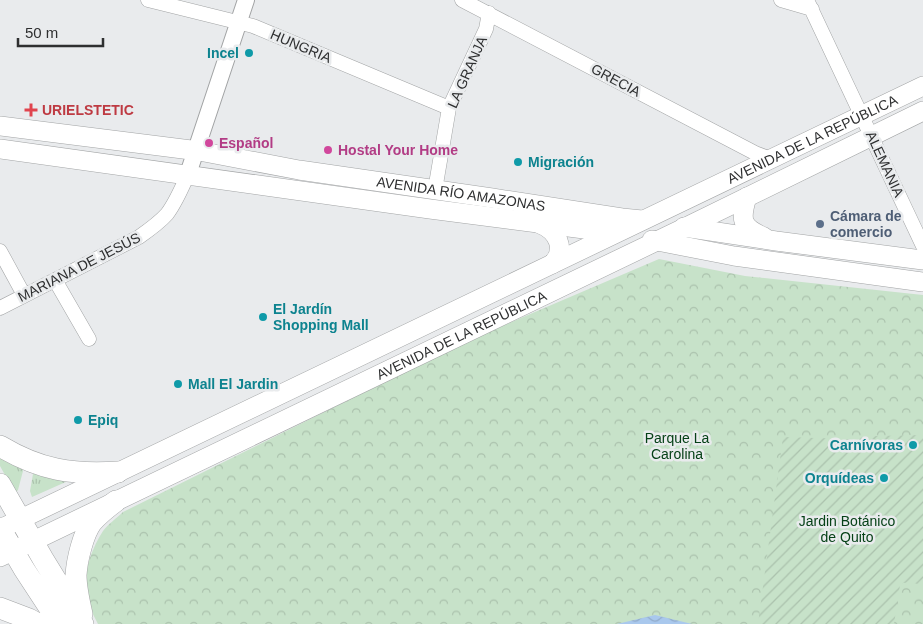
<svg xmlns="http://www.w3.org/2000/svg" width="923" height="624" viewBox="0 0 923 624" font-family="Helvetica,sans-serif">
  <defs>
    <pattern id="grass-tufts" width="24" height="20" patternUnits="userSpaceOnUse" patternTransform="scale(1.25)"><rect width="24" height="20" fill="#c7e2c9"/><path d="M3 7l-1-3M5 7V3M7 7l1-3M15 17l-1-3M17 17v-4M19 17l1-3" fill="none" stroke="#abc2ad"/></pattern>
    <pattern id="park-crowns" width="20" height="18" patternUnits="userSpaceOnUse" patternTransform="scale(1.25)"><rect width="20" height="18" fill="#c7e2c9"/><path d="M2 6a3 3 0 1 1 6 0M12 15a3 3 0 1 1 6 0" fill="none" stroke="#abc2ad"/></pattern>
    <pattern id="garden-furrows" width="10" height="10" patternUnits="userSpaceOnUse" patternTransform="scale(1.25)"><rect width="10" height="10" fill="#c7e2c9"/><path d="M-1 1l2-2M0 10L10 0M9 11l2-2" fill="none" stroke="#abc2ad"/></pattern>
    <pattern id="water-waves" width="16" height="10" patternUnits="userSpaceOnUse" patternTransform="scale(1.25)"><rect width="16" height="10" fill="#a9c8ed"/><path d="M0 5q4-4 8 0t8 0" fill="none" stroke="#92accc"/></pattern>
  </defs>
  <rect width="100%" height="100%" fill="#e9ebed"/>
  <path fill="url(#grass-tufts)" d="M 0,452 L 22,466 L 23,471 L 18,490 L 15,493 L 0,466 Z
    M 38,471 L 77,477 L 32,497 L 30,491 L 33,474 Z"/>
  <path fill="url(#park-crowns)" d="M 659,259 L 745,276 L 923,295 L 923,624 L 98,624 C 93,614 86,602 85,591 C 84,570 92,548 103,531 C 108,524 117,518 123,512 L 465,342 Z"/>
  <path fill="url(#garden-furrows)" d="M 923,435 L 923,585 C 916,584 905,580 900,585 L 894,624 L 758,624 L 783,437 L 849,439 L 877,436 Z"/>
  <path fill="url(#water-waves)" d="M 655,615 L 692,624 L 617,624 Z"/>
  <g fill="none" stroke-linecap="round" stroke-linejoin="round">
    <defs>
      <path id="minor" d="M 148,0 L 253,26 L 449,108
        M 462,0 L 755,153 L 771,159
        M 781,0 L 812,9
        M 807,0 L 923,246
        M 435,190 L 449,108 L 486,29 L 489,13
        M 0,251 L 24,295
        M 55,280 L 89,339
        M 0,308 L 139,237 C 149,230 159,223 167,214 C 176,202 182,188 188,174"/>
      <path id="tertiary" d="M 188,174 L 246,0"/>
      <g id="secondary">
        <path id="s1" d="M 0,126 L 199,151 L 299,170 L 492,198 L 622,218 L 642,220"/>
        <path d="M 0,149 L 430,209 L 615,233"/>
        <path d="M 747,197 C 740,220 741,227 764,237"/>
        <path d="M 540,224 C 556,230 568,249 552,264"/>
        <path d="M 684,227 L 776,241 L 923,260"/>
        <path d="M 652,240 L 734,256 L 923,282"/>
        <path id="s2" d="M 0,529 L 923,86"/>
        <path id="s3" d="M 0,557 L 686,227 L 923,111"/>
      </g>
      <path id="primary" d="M 0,446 C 40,470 72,475 118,472
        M 0,484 L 43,559 L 83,624
        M 0,528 L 24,569 L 60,624
        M 0,608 L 29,619 L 38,624
        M 82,614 C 79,601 76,588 76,575 C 77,560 83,534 92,522 C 99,514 108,507 116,501"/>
    </defs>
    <use href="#minor" stroke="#a2a4a5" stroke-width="15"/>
    <use href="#tertiary" stroke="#a2a4a5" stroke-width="18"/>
    <use href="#secondary" stroke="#a2a4a5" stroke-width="20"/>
    <use href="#primary" stroke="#a2a4a5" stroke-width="22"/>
    <use href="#minor" stroke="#fff" stroke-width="14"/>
    <use href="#tertiary" stroke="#fff" stroke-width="16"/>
    <use href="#secondary" stroke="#fff" stroke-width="19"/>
    <use href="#primary" stroke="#fff" stroke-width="21"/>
  </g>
  <g fill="#0f9aa8" stroke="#e9ebed" stroke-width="2">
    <circle cx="249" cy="53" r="5"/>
    <circle cx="518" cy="162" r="5"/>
    <circle cx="263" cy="317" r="5"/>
    <circle cx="178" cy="384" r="5"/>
    <circle cx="78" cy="420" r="5"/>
    <circle cx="913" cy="445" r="5"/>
    <circle cx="884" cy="478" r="5"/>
  </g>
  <path fill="#e0444e" stroke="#e9ebed" stroke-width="2" d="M28.5 102.5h5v5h5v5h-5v5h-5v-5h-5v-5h5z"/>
  <g fill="#d1479c" stroke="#e9ebed" stroke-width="2">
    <circle cx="209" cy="143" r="5"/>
    <circle cx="328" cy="150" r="5"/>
  </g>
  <circle fill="#5c6f8a" stroke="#e9ebed" stroke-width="2" cx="820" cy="224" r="5"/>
  <g text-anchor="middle" stroke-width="5" stroke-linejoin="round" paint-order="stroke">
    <g font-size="14" fill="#2e2f30" stroke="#e9ebed">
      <text transform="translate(301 46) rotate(23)" y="5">HUNGRIA</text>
      <text transform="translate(467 72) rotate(-66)" y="5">LA GRANJA</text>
      <text transform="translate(616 80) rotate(28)" y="5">GRECIA</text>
      <text dy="5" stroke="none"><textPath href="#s2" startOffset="901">AVENIDA DE LA REPÚBLICA</textPath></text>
      <text transform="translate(885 164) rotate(65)" y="5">ALEMANIA</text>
      <text dy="5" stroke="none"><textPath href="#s1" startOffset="466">AVENIDA RÍO AMAZONAS</textPath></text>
      <text transform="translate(79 267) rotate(-27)" y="5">MARIANA DE JESÚS</text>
      <text dy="5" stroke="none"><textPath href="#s3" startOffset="512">AVENIDA DE LA REPÚBLICA</textPath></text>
    </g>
    <g font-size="14" font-weight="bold" fill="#0d838f" stroke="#e9ebed" text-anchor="start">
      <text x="239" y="58" text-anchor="end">Incel</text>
      <text x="528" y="167">Migración</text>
      <text x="273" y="314">El Jardín<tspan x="273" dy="16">Shopping Mall</tspan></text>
      <text x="188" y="389">Mall El Jardin</text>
      <text x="88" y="425">Epiq</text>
      <text x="903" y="450" text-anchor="end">Carnívoras</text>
      <text x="874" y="483" text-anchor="end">Orquídeas</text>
    </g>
    <g font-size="14" font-weight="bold" fill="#be3a42" stroke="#e9ebed" text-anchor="start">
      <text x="42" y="115">URIELSTETIC</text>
    </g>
    <g font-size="14" font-weight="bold" fill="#b23c85" stroke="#e9ebed" text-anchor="start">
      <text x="219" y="148">Español</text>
      <text x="338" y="155">Hostal Your Home</text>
    </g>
    <g font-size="14" font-weight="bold" fill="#4e5e75" stroke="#e9ebed" text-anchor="start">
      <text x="830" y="221">Cámara de<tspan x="830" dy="16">comercio</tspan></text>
    </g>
    <g font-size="14" fill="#064117" stroke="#e9ebed">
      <text x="677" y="443">Parque La<tspan x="677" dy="16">Carolina</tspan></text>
      <text x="847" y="526">Jardin Botánico<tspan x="847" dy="16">de Quito</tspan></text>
    </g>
  </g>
  <path d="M18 38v8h85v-8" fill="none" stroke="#2e2f30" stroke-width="2.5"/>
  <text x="25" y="38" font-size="15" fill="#2e2f30" stroke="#e9ebed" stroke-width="4" paint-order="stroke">50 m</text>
</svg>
